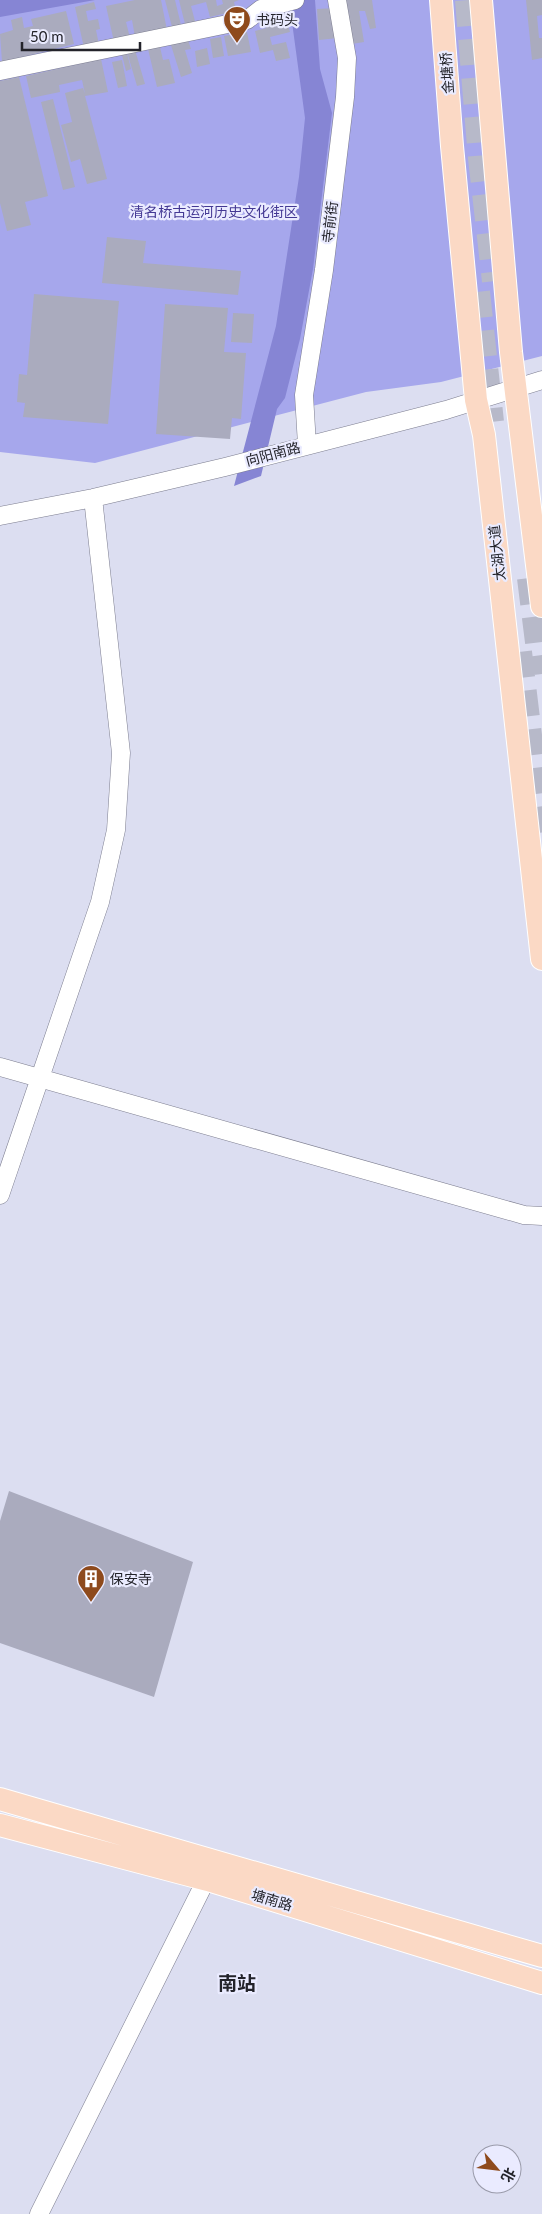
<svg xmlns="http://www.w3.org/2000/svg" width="542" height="2214" viewBox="0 0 542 2214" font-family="Lato,'Noto Sans SC',sans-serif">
  <rect width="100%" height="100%" fill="#dcdef1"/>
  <path fill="#a6a7ec" d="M 0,0 L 542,0 L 542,356 L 441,382 L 366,392 L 95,463 L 0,452 Z"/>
  <path fill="#8685d4" d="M 0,0 L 95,0 L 0,17 Z
    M 289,0 L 315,0 L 320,69 L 332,113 L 313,269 L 300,339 L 285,398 L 277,409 L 261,476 L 234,486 L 276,326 L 299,177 L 305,118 Z"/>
  <path fill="#aaabbe" d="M 135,0 L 161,0 L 167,30 L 135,37 L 132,20 L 126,22 L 130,38 L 114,42 L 106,6 Z
    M 165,0 L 175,0 L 181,25 L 172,27 Z
    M 179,0 L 216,0 L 217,6 L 223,4 L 222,0 L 239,0 L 234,2 L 236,11 L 210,17 L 206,2 L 191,6 L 196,25 L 186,28 Z
    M 345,0 L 372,0 L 376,28 L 370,29 L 365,11 L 359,11 L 364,42 L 352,44 Z
    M 526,0 L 542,0 L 542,15 L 537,16 L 539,38 L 542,38 L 542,58 L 532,60 Z
    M 94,2 L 96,9 L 86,11 L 88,21 L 98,19 L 100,29 L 96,30 L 99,45 L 84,48 L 75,7 Z
    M 336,8 L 338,38 L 319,40 L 317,9 Z
    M 284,10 L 290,32 L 270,37 L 272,45 L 286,42 L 290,58 L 276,61 L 273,50 L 260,53 L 255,31 L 266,28 L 263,16 Z
    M 66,11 L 74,44 L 2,62 L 0,34 L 13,30 L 11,20 L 22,17 L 24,28 L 33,26 L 31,19 Z
    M 247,32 L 251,52 L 228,56 L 224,36 Z
    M 187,37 L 191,49 L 185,50 L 192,73 L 181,77 L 170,42 Z
    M 221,37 L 224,56 L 213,58 L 210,39 Z
    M 160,47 L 163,60 L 169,59 L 175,83 L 157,87 L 148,49 Z
    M 207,48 L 210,64 L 197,67 L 195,51 Z
    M 135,50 L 145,84 L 137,86 L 127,52 Z
    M 127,53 L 131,69 L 126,71 L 122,55 Z
    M 101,59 L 108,92 L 85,96 L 107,179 L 87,184 L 80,159 L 71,162 L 61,125 L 72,122 L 65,93 L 83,88 L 85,94 L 82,80 L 59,85 L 60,92 L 31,98 L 26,76 Z
    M 122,60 L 127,86 L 118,88 L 112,62 Z
    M 19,77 L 48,196 L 25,202 L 31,225 L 7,231 L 0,203 L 0,81 Z
    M 53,99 L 75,187 L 63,190 L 41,102 Z
    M 107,237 L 146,241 L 143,263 L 241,271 L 238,295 L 102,283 Z
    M 34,294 L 119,301 L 108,424 L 23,417 L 25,403 L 17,402 L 19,374 L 27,375 Z
    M 165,304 L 228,308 L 224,352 L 246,353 L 241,419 L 232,418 L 230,439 L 156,434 Z
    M 233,313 L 254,314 L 252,343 L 231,342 Z
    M 9,1491 L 193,1562 L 154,1697 L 0,1643 L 0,1521 Z"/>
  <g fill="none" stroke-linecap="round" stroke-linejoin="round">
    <path stroke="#b7b9c9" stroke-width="26" stroke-dasharray="26 13" stroke-linecap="butt" d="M 468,0 L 481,158 L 495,281
      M 477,292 L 491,422
      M 530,578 L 542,674
      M 519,652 L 542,844"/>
    <defs>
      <path id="minor" d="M 0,71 L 247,20 L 261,9 L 295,0
        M 307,445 L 304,395 L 324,270 L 345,97 L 347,58 L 337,0
        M 0,516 L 93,498 L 225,467 L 446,410 L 542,380
        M 0,1067 L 524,1215 L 542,1216
        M 0,1195 L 100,902 L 116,830 L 121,753 L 93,498
        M 39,2214 L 212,1868"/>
      <path id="major" d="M 441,0 L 452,146 L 476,400 L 484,435 L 542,959
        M 481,0 L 511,352 L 542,606
        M 0,1799 L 542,1956
        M 0,1825 L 208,1880 L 542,1983"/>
    </defs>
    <use href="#minor" stroke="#7c7d8f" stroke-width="19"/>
    <use href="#major" stroke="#fff" stroke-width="24"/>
    <use href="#minor" stroke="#fff" stroke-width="18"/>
    <use href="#major" stroke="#fbd9c5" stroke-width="22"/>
  </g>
  <defs>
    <symbol id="theatre-pin" viewBox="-11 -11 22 30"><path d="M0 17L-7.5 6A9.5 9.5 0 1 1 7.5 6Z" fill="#8e4a1c" stroke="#eaebff"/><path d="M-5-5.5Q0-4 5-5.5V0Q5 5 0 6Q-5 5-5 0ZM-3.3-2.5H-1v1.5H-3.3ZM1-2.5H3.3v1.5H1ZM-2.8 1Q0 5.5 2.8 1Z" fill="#fff"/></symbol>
    <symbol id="building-pin" viewBox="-11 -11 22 30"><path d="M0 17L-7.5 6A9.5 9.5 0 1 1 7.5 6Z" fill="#8e4a1c" stroke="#eaebff"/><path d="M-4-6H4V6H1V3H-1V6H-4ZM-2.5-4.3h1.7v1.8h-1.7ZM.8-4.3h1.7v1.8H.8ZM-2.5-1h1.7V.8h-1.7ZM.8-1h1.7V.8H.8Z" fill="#fff"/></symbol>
  </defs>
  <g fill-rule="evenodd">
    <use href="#theatre-pin" x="221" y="4" width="32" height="43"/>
    <use href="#building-pin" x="75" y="1563" width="32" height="43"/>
  </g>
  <g text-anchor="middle" stroke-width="4.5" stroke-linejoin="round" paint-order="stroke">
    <g font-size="14" fill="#23232a" stroke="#eaebff" text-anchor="start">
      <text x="256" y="25">书码头</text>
      <text x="110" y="1584">保安寺</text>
    </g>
    <g font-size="14" fill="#23232a" stroke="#eaebff">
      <text transform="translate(447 73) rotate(-94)" y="5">金塘桥</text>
      <text transform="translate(330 222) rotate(-83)" y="5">寺前街</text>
      <text transform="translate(273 454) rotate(-15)" y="5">向阳南路</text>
      <text transform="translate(497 553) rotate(-96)" y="5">太湖大道</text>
      <text transform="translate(272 1900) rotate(17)" y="5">塘南路</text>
    </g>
    <g font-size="14" fill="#433894" stroke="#eaebff">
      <text x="214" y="217">清名桥古运河历史文化街区</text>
    </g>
    <g font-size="19" font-weight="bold" fill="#23232a" stroke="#eaebff">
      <text x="237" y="1990">南站</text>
    </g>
  </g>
  <g transform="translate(497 2169) rotate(118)"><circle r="24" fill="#eaebff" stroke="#9a9baa"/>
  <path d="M0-4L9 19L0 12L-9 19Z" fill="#8e4a1c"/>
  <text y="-8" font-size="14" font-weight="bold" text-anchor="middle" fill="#23232a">北</text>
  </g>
  <path d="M22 42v8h118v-8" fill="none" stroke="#23232a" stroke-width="2.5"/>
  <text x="30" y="42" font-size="15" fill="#23232a" stroke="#eaebff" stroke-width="4" paint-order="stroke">50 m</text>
</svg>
